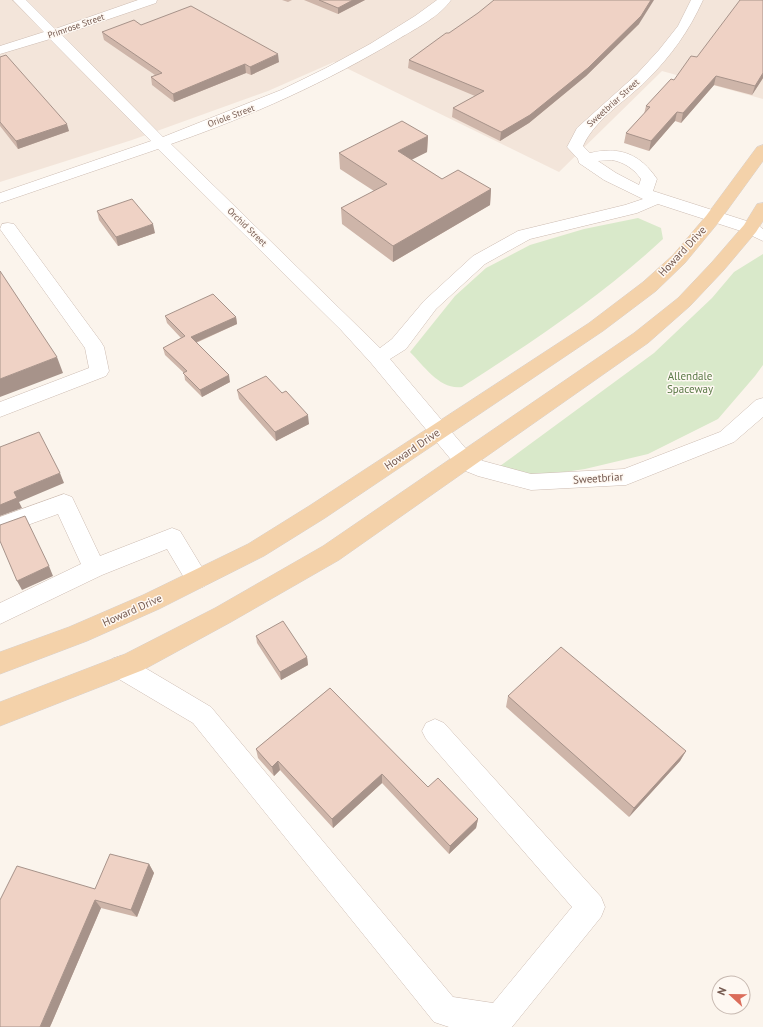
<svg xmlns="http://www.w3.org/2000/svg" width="763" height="1027" viewBox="0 0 763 1027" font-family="'PT Sans',sans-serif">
  <rect width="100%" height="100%" fill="#fbf4ec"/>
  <path fill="#f3e5da" d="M 0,0 L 763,0 L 763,99 L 662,71 L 559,172 L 334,62 L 268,91 L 132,140 L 0,182 Z"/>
  <path fill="#d9e9ca" d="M 638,218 L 661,228 L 663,239 C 602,296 532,342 462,387 C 440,390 425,367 410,352 L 455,296 L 486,268 L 530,245 L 584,229 Z
    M 763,254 L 763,365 L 755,376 L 718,419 L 648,454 L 585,469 L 538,476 L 500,466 L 654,353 L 712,298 L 734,272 Z"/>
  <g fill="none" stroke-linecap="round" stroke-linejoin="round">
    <defs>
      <path id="minor" d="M 13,0 L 26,0 L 55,29 L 138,0 L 157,0 L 156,3 L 62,35 L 163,137 L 281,90 L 326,68 L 370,44 L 415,16 L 437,0 L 451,0 C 440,16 417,28 400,38 C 327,82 251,116 171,144 L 380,348 L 392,339 L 424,301 L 473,256 L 518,231 L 625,205 L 643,199 L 604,180 L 579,163 L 578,159 L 567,147 L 577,128 L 637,74 L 659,50 L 678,26 L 691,0 L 703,0 C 689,31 671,56 647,80 C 626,101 595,119 583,146 L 590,153 C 620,146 640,154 657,179 L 653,191 L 756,224 L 763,229 L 763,241 L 744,232 L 658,204 L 637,213 L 530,239 L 485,264 L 436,309 L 406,349 L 390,359 L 472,456 L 483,461 L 531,474 L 624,469 L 720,432 L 756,400 L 763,398 L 763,417 L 734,442 L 626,485 L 531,490 L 478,476 L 458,468 L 371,363 L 341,330 L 158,149 L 0,203 L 0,193 L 151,141 L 50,39 L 0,54 L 0,46 L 44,32 ZM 612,160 C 624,162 634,169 641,179 L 639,185 L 616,173 L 598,161 Z
        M 8,223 L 14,224 L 101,342 L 104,347 L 109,371 L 106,376 L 0,417 L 0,402 L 89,368 L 85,348 L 0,229 L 2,224 Z
        M 64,494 L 72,497 L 100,556 L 172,528 L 180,531 L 209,579 L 205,586 L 197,589 L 189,586 L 167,549 L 102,575 L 0,624 L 0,603 L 81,564 L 58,514 L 0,535 L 0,517 Z
        M 121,656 L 130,659 L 211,707 L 453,997 L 493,1003 L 572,907 L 426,739 L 422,731 L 426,723 L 435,719 L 444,723 L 601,897 L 605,907 L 601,917 L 512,1027 L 449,1027 L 434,1022 L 193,723 L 112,675 L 109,667 L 112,659 Z"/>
      <path id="major" d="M 763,145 L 763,161 L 718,223 L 685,263 L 656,291 L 603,331 L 325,518 L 264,556 L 159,609 L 87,641 L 0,674 L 0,652 L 69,627 L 143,595 L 248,544 L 309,506 L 589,323 L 643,282 L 673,255 L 706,216 L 757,147 Z
        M 763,203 L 763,221 L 756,232 L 724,270 L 690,306 L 648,343 L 339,560 L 231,622 L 143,670 L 0,726 L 0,702 L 125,654 L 215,608 L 323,546 L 634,333 L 678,298 L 712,262 L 744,225 L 757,204 Z"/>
    </defs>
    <use href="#minor" stroke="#cdbcb2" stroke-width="1"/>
    <use href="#major" stroke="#d8d1ce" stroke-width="1"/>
    <use href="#minor" fill="#fff" fill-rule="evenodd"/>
    <use href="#major" fill="#f4d2aa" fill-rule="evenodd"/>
  </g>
  <path fill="#ceb5a9" d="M 282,0 L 292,0 L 288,2 Z
    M 304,0 L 365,0 L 338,14 Z
    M 763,0 L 763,78 L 752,95 L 714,85 L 681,123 L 675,121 L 649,151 L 624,143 L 626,133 L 644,114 L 646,106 L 674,80 L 697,57 Z
    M 639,24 L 586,76 L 529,123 L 500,141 L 452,117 L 453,108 L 475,96 L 408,68 L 409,60 L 449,33 Z
    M 141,25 L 279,62 L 251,75 L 246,73 L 174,102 L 152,85 L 151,77 L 155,75 L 104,40 L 102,32 Z
    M 0,57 L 69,131 L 18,149 L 0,126 Z
    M 428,136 L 427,152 L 411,160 L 442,179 L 491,189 L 490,205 L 393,262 L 342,224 L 341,208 L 374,191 L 340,169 L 339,153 Z
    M 97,211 L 155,233 L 118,246 L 99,220 Z
    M 165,316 L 236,317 L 237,324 L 196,343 L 230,382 L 202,397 L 185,380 L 184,373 L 165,355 L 163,348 L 181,338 L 167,323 Z
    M 237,390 L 282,393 L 309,424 L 276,441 L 239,399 Z
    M 256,636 L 307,657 L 308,665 L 281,680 L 257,643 Z
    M 330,688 L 428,787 L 478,819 L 476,828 L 449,854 L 382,783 L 333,828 L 280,770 L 274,776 L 258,758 L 256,749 Z
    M 508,696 L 686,751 L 680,761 L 629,817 L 506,707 Z
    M 149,864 L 154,873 L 137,917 L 101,908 L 50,1027 L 95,889 Z"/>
  <path fill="#a7938a" d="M 353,0 L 365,0 L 338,14 L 338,8 Z
    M 651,0 L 654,0 L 639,24 L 586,76 L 529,123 L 500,141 L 501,132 Z
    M 278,54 L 279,62 L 251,75 L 250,67 Z
    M 245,64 L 246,73 L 174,102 L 173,94 Z
    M 763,73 L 763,78 L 752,95 L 755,86 Z
    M 716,76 L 714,85 L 681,123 L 683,113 Z
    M 677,112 L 675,121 L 649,151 L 651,141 Z
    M 67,124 L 69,131 L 18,149 L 16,141 Z
    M 428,136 L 427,152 L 397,167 L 398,151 Z
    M 491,189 L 490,205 L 393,262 L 393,246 Z
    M 153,224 L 155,233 L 118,246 L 116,237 Z
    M 236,317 L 237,324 L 192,344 L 191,337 Z
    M 57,357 L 63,373 L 0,397 L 0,379 Z
    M 229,375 L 230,382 L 202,397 L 200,390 Z
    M 308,415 L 309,424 L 276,441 L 275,432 Z
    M 60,473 L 64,483 L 19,502 L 22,508 L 0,516 L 0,505 L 14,492 Z
    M 49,566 L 53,576 L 22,590 L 17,581 Z
    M 307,657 L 308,665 L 281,680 L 280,672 Z
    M 686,751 L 680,761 L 629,817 L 634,808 Z
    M 278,761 L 280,770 L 274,776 L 272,767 Z
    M 382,774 L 382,783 L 333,828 L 332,819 Z
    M 478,819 L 476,828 L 449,854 L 450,846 Z
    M 149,864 L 154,873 L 137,917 L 131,910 Z
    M 95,900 L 101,908 L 50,1027 L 40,1027 Z"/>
  <path fill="#efd2c5" stroke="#a7938a" d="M 319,0 L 353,0 L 338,8 Z
    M 494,0 L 651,0 L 641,16 L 588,68 L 530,115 L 501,132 L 453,108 L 484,91 L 409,60 L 446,33 L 449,33 L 478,13 Z
    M 740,0 L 763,0 L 763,73 L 755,86 L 716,76 L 683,113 L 677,112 L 651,141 L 626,133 L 650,107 L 646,106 L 671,79 L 674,80 L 691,56 L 697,57 Z
    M 191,6 L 278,54 L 250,67 L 245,64 L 173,94 L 151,77 L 162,73 L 102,32 L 134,20 L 141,25 Z
    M 6,55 L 67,124 L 16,141 L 0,122 L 0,57 Z
    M 402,121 L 428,136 L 398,151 L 442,179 L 458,170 L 491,189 L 393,246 L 341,208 L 387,184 L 339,153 Z
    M 132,199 L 153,224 L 116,237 L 97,211 Z
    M 0,271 L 57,357 L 0,379 Z
    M 213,294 L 236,317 L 191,337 L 229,375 L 200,390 L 183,373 L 187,371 L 163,348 L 185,336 L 165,316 Z
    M 266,376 L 282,393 L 286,391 L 308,415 L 275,432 L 237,390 Z
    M 39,432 L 60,473 L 14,492 L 17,498 L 0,505 L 0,447 Z
    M 25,516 L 49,566 L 17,581 L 0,541 L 0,525 Z
    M 283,621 L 307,657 L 280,672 L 256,636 Z
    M 561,647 L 686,751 L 634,808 L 508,696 Z
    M 330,688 L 428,787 L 438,778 L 478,819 L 450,846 L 382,774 L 332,819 L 278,761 L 272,767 L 256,749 Z
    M 110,854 L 149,864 L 131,910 L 95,900 L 40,1027 L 0,1027 L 0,900 L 17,866 L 95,889 Z"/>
  <g text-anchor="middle" stroke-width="3" stroke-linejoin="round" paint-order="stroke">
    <g font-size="9" fill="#755a50" stroke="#fef8f2">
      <text transform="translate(76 26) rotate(-19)" y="3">Primrose Street</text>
      <text transform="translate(613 103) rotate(-42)" y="3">Sweetbriar Street</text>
      <text transform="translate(231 116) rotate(-20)" y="3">Oriole Street</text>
      <text transform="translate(247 227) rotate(44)" y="3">Orchid Street</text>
    </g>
    <g font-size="11" fill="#755a50" stroke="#fef8f2">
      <text transform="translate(682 251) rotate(-47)" y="4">Howard Drive</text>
      <text transform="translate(412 449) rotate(-34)" y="4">Howard Drive</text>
      <text transform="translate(598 478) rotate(-4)" y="4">Sweetbriar</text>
      <text transform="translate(132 610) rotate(-24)" y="4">Howard Drive</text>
    </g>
    <g font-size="11" fill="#5b7a48" stroke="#fef8f2">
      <text x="690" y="380">Allendale<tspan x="690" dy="13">Spaceway</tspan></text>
    </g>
  </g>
  <g transform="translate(731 995) rotate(292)"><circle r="19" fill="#fef8f2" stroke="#c7b9b1"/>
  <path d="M0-3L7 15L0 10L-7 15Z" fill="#db6d5b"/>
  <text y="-6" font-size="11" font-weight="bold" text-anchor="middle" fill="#755a50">N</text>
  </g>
</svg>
